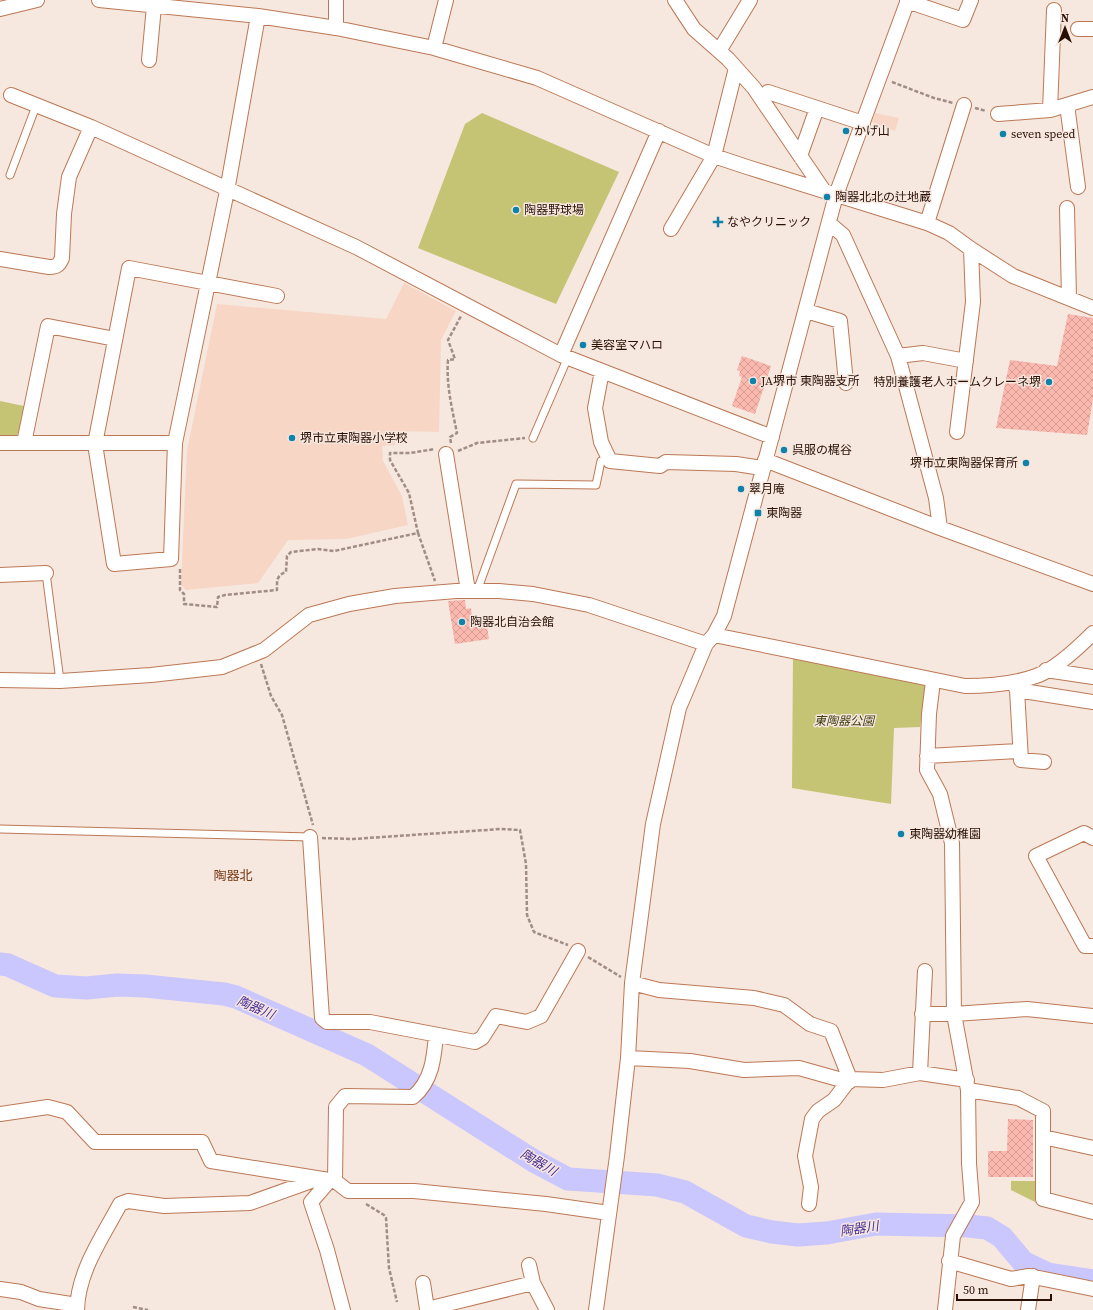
<svg xmlns="http://www.w3.org/2000/svg" width="1093" height="1310" viewBox="0 0 1093 1310" font-family="'Source Serif 4','Noto Sans JP',serif">
  <defs>
    <pattern id="building-cross-hatch" width="8" height="8" patternUnits="userSpaceOnUse"><rect width="8" height="8" fill="#fab8af"/><path d="M0 0l8 8M0 8l8-8" fill="none" stroke="#d69d95"/></pattern>
  </defs>
  <rect width="100%" height="100%" fill="#f6e7df"/>
  <path fill="#f7d6c5" d="M 875,113 L 899,118 L 895,131 L 872,122 Z
    M 404,283 L 456,311 L 441,340 L 439,432 L 395,431 L 395,445 L 382,446 L 383,461 L 402,496 L 408,525 L 346,539 L 288,540 L 258,583 L 186,590 L 181,585 L 187,451 L 217,304 L 386,319 Z"/>
  <path fill="#c5c474" d="M 482,113 L 619,172 L 556,304 L 418,248 L 465,124 Z
    M 0,401 L 24,406 L 20,431 L 16,436 L 0,435 Z
    M 793,655 L 924,683 L 925,688 L 920,727 L 894,728 L 891,804 L 792,788 Z
    M 1011,1181 L 1035,1181 L 1035,1202 L 1011,1190 Z"/>
  <g fill="none" stroke-linecap="round" stroke-linejoin="round">
    <path stroke="#cac6fe" stroke-width="23" d="M 0,964 L 8,965 L 55,986 L 87,988 L 117,985 L 145,986 L 224,994 L 236,997 L 367,1055 L 534,1161 L 568,1179 L 657,1185 L 685,1192 L 746,1226 L 772,1232 L 798,1235 L 827,1233 L 876,1224 L 968,1226 L 987,1228 L 1002,1237 L 1023,1262 L 1048,1274 L 1093,1281"/>
  </g>
  <path fill="url(#building-cross-hatch)" d="M 1068,314 L 1093,318 L 1093,399 L 1087,435 L 996,428 L 1010,360 L 1057,366 Z
    M 742,356 L 771,366 L 755,414 L 732,406 L 742,377 L 739,376 L 740,371 L 737,370 Z
    M 465,600 L 466,609 L 471,608 L 473,623 L 486,621 L 489,639 L 455,644 L 448,601 Z
    M 1008,1119 L 1033,1120 L 1033,1177 L 988,1177 L 988,1151 L 1007,1151 Z"/>
  <g fill="none" stroke-linecap="round" stroke-linejoin="round">
    <defs>
      <path id="lane" d="M 10,175 L 36,106
        M 533,438 L 568,357
        M 46,573 L 60,681
        M 477,591 L 516,484 L 596,485 L 601,461 L 610,461
        M 0,829 L 310,837 L 312,836"/>
      <path id="street" d="M 99,0 L 258,16 L 336,28 L 434,48 L 537,78 L 714,156 L 747,167 L 927,223 L 949,233 L 971,249 L 1013,276 L 1093,308
        M 675,0 L 694,29 L 728,59 L 754,88 L 824,191
        M 907,1 L 963,20 L 971,0
        M 0,9 L 37,0
        M 336,28 L 336,0
        M 1078,29 L 1093,29
        M 434,48 L 446,0
        M 719,51 L 750,0
        M 149,60 L 154,6
        M 768,92 L 863,123
        M 11,95 L 91,127 L 356,247 L 561,355 L 772,437
        M 1067,105 L 1078,187
        M 1050,110 L 1054,10
        M 998,114 L 1050,110 L 1093,97
        M 800,156 L 817,108
        M 1067,208 L 1069,298
        M 927,223 L 964,105
        M 830,224 L 843,235 L 898,356 L 936,498 L 940,528
        M 671,229 L 714,156 L 736,68
        M 0,259 L 49,267 C 57,267 59,265 62,258 L 64,214 L 69,177 L 91,127
        M 806,311 L 840,321 L 846,383
        M 561,355 L 659,131
        M 898,356 L 923,353 L 966,361
        M 602,371 L 595,408 L 601,442 L 610,461 L 660,466 L 666,462 L 736,464 L 762,468
        M 957,432 L 973,302 L 971,249
        M 0,443 L 175,443 L 227,191 L 258,16
        M 24,443 L 48,326 L 115,339
        M 175,443 L 171,559 L 114,564 L 95,444 L 129,268 L 277,296
        M 446,454 L 468,591
        M 765,460 L 940,528 L 1093,584
        M 0,575 L 46,573
        M 714,635 L 965,686 C 989,686 1014,684 1036,676 C 1055,670 1079,647 1093,633
        M 1046,670 L 1093,677
        M 0,680 L 60,681 L 151,675 L 222,667 L 264,650 L 309,615 L 349,604 L 395,596 L 456,591 L 499,591 L 533,594 L 589,605 L 706,644
        M 933,681 L 929,714 L 927,770 L 940,794 L 952,843 L 954,1014 L 968,1090 L 969,1163 L 972,1202 L 953,1236 L 945,1310
        M 1013,682 L 1017,690 L 1021,760 L 1044,762
        M 1017,690 L 1093,702
        M 927,756 L 1020,751
        M 310,837 L 322,1018 L 327,1022 L 370,1022 L 475,1042 L 482,1038 L 496,1016 L 527,1022 L 541,1016 L 578,951
        M 1093,838 L 1084,833 L 1036,856 L 1085,946 L 1093,946
        M 632,983 L 659,990 L 754,998 L 784,1005 L 810,1024 L 831,1031 L 850,1079 L 883,1080 L 920,1073 L 967,1080
        M 922,1014 L 954,1014 L 1027,1009 L 1093,1016
        M 628,1058 L 690,1061 L 744,1070 L 799,1068 L 849,1082
        M 920,1073 L 925,971
        M 968,1090 L 1018,1098 L 1043,1111 L 1043,1137 L 1093,1148
        M 0,1114 L 48,1107 L 67,1112 L 95,1142 L 202,1142 L 211,1161 L 335,1181 L 348,1191 L 414,1191 L 546,1204 L 609,1213
        M 1043,1137 L 1043,1199 L 1093,1212
        M 330,1180 L 311,1202 L 327,1250 L 343,1310
        M 335,1181 L 336,1107 L 345,1096 L 413,1097 C 432,1081 434,1058 436,1035
        M 809,1204 L 811,1187 L 805,1156 L 812,1119 L 818,1111 L 834,1100 L 850,1079
        M 949,1261 L 1011,1279 L 1029,1276 L 1093,1289
        M 529,1265 L 533,1283 L 547,1310
        M 423,1283 L 427,1309 L 533,1283
        M 0,1289 L 21,1292 L 39,1299 L 77,1305
        M 77,1310 C 78,1271 102,1238 120,1204 L 128,1201 L 164,1206 L 250,1203 L 317,1179
        M 596,1310 L 617,1156 L 628,1058 L 632,983 L 653,824 L 679,708 L 706,644 L 714,635 L 724,616 L 836,195 L 908,0
        M 1028,1310 L 1033,1276"/>
    </defs>
    <use href="#lane" stroke="#bc7855" stroke-width="9"/>
    <use href="#street" stroke="#bc7855" stroke-width="16"/>
    <path stroke="#a08d83" stroke-width="2.5" stroke-dasharray="4 2" stroke-linecap="butt" d="M 892,82 L 934,98 L 953,103
      M 975,108 L 986,111
      M 451,443 L 450,437 L 457,433 C 452,409 446,384 448,360 L 455,359 L 448,340 L 461,316
      M 458,451 L 477,443 L 525,438
      M 418,533 L 435,581
      M 180,569 L 180,590 L 184,594 L 184,604 L 217,607 L 218,597 L 225,595 L 277,590 C 277,582 276,575 286,572 L 287,556 L 291,552 L 318,549 L 334,551 L 418,533 L 409,493 L 390,460 L 390,453 L 410,453 L 435,449
      M 261,664 L 271,696 L 282,715 L 313,825
      M 322,838 L 353,839 L 501,829 L 520,830 L 526,864 L 527,915 L 534,932 L 568,945
      M 588,957 L 621,977
      M 366,1204 L 384,1215 L 386,1218 L 389,1268 L 397,1302
      M 133,1307 L 148,1310"/>
    <use href="#lane" stroke="#fff" stroke-width="7"/>
    <use href="#street" stroke="#fff" stroke-width="14"/>
  </g>
  <g fill="#0e82a9" stroke="#f6e7df" stroke-width="1.5">
    <circle cx="846" cy="131" r="4"/>
    <circle cx="1003" cy="134" r="4"/>
    <circle cx="827" cy="197" r="4"/>
    <circle cx="516" cy="210" r="4"/>
    <path d="M716 216h4v4h4v4h-4v4h-4v-4h-4v-4h4z"/>
    <circle cx="583" cy="345" r="4"/>
    <circle cx="753" cy="381" r="4"/>
    <circle cx="1049" cy="382" r="4"/>
    <circle cx="292" cy="438" r="4"/>
    <circle cx="784" cy="450" r="4"/>
    <circle cx="1026" cy="463" r="4"/>
    <circle cx="741" cy="489" r="4"/>
    <rect x="754" y="509" width="8" height="8" rx="2"/>
    <circle cx="462" cy="622" r="4"/>
    <circle cx="901" cy="834" r="4"/>
  </g>
  <g text-anchor="middle" stroke-width="3" stroke-linejoin="round" paint-order="stroke">
    <g font-size="12" fill="#290f03" stroke="#f6e7df" text-anchor="start">
      <text x="854" y="135">かげ山</text>
      <text x="1011" y="138">seven speed</text>
      <text x="835" y="201">陶器北北の辻地蔵</text>
      <text x="524" y="214">陶器野球場</text>
      <text x="727" y="226">なやクリニック</text>
      <text x="591" y="349">美容室マハロ</text>
      <text x="761" y="385">JA堺市 東陶器支所</text>
      <text x="1041" y="386" text-anchor="end">特別養護老人ホームクレーネ堺</text>
      <text x="300" y="442">堺市立東陶器小学校</text>
      <text x="792" y="454">呉服の梶谷</text>
      <text x="1018" y="467" text-anchor="end">堺市立東陶器保育所</text>
      <text x="749" y="493">翠月庵</text>
      <text x="766" y="517">東陶器</text>
      <text x="470" y="626">陶器北自治会館</text>
      <text x="909" y="838">東陶器幼稚園</text>
    </g>
    <g font-size="12" font-style="italic" fill="#3f3e11" stroke="#f6e7df">
      <text x="844" y="725">東陶器公園</text>
    </g>
    <g font-size="13" fill="#753813" stroke="#f6e7df">
      <text x="233" y="880">陶器北</text>
    </g>
    <g font-size="13" font-style="italic" fill="#482f97" stroke="#f6e7df">
      <text transform="translate(256 1007) rotate(23)" y="5">陶器川</text>
      <text transform="translate(539 1162) rotate(30)" y="5">陶器川</text>
      <text transform="translate(859 1228) rotate(-8)" y="5">陶器川</text>
    </g>
  </g>
  <g transform="translate(1065 28)" stroke="#f6e7df" stroke-width="3" paint-order="stroke">
  <path d="M0-3L7 15L0 10L-7 15Z" fill="#290f03"/>
  <text y="-6" font-size="11" font-weight="bold" text-anchor="middle" fill="#290f03">N</text>
  </g>
  <path d="M957 1294v6h94v-6" fill="none" stroke="#290f03" stroke-width="2"/>
  <text x="963" y="1294" font-size="12" fill="#290f03" stroke="#f6e7df" stroke-width="3" paint-order="stroke">50 m</text>
</svg>
